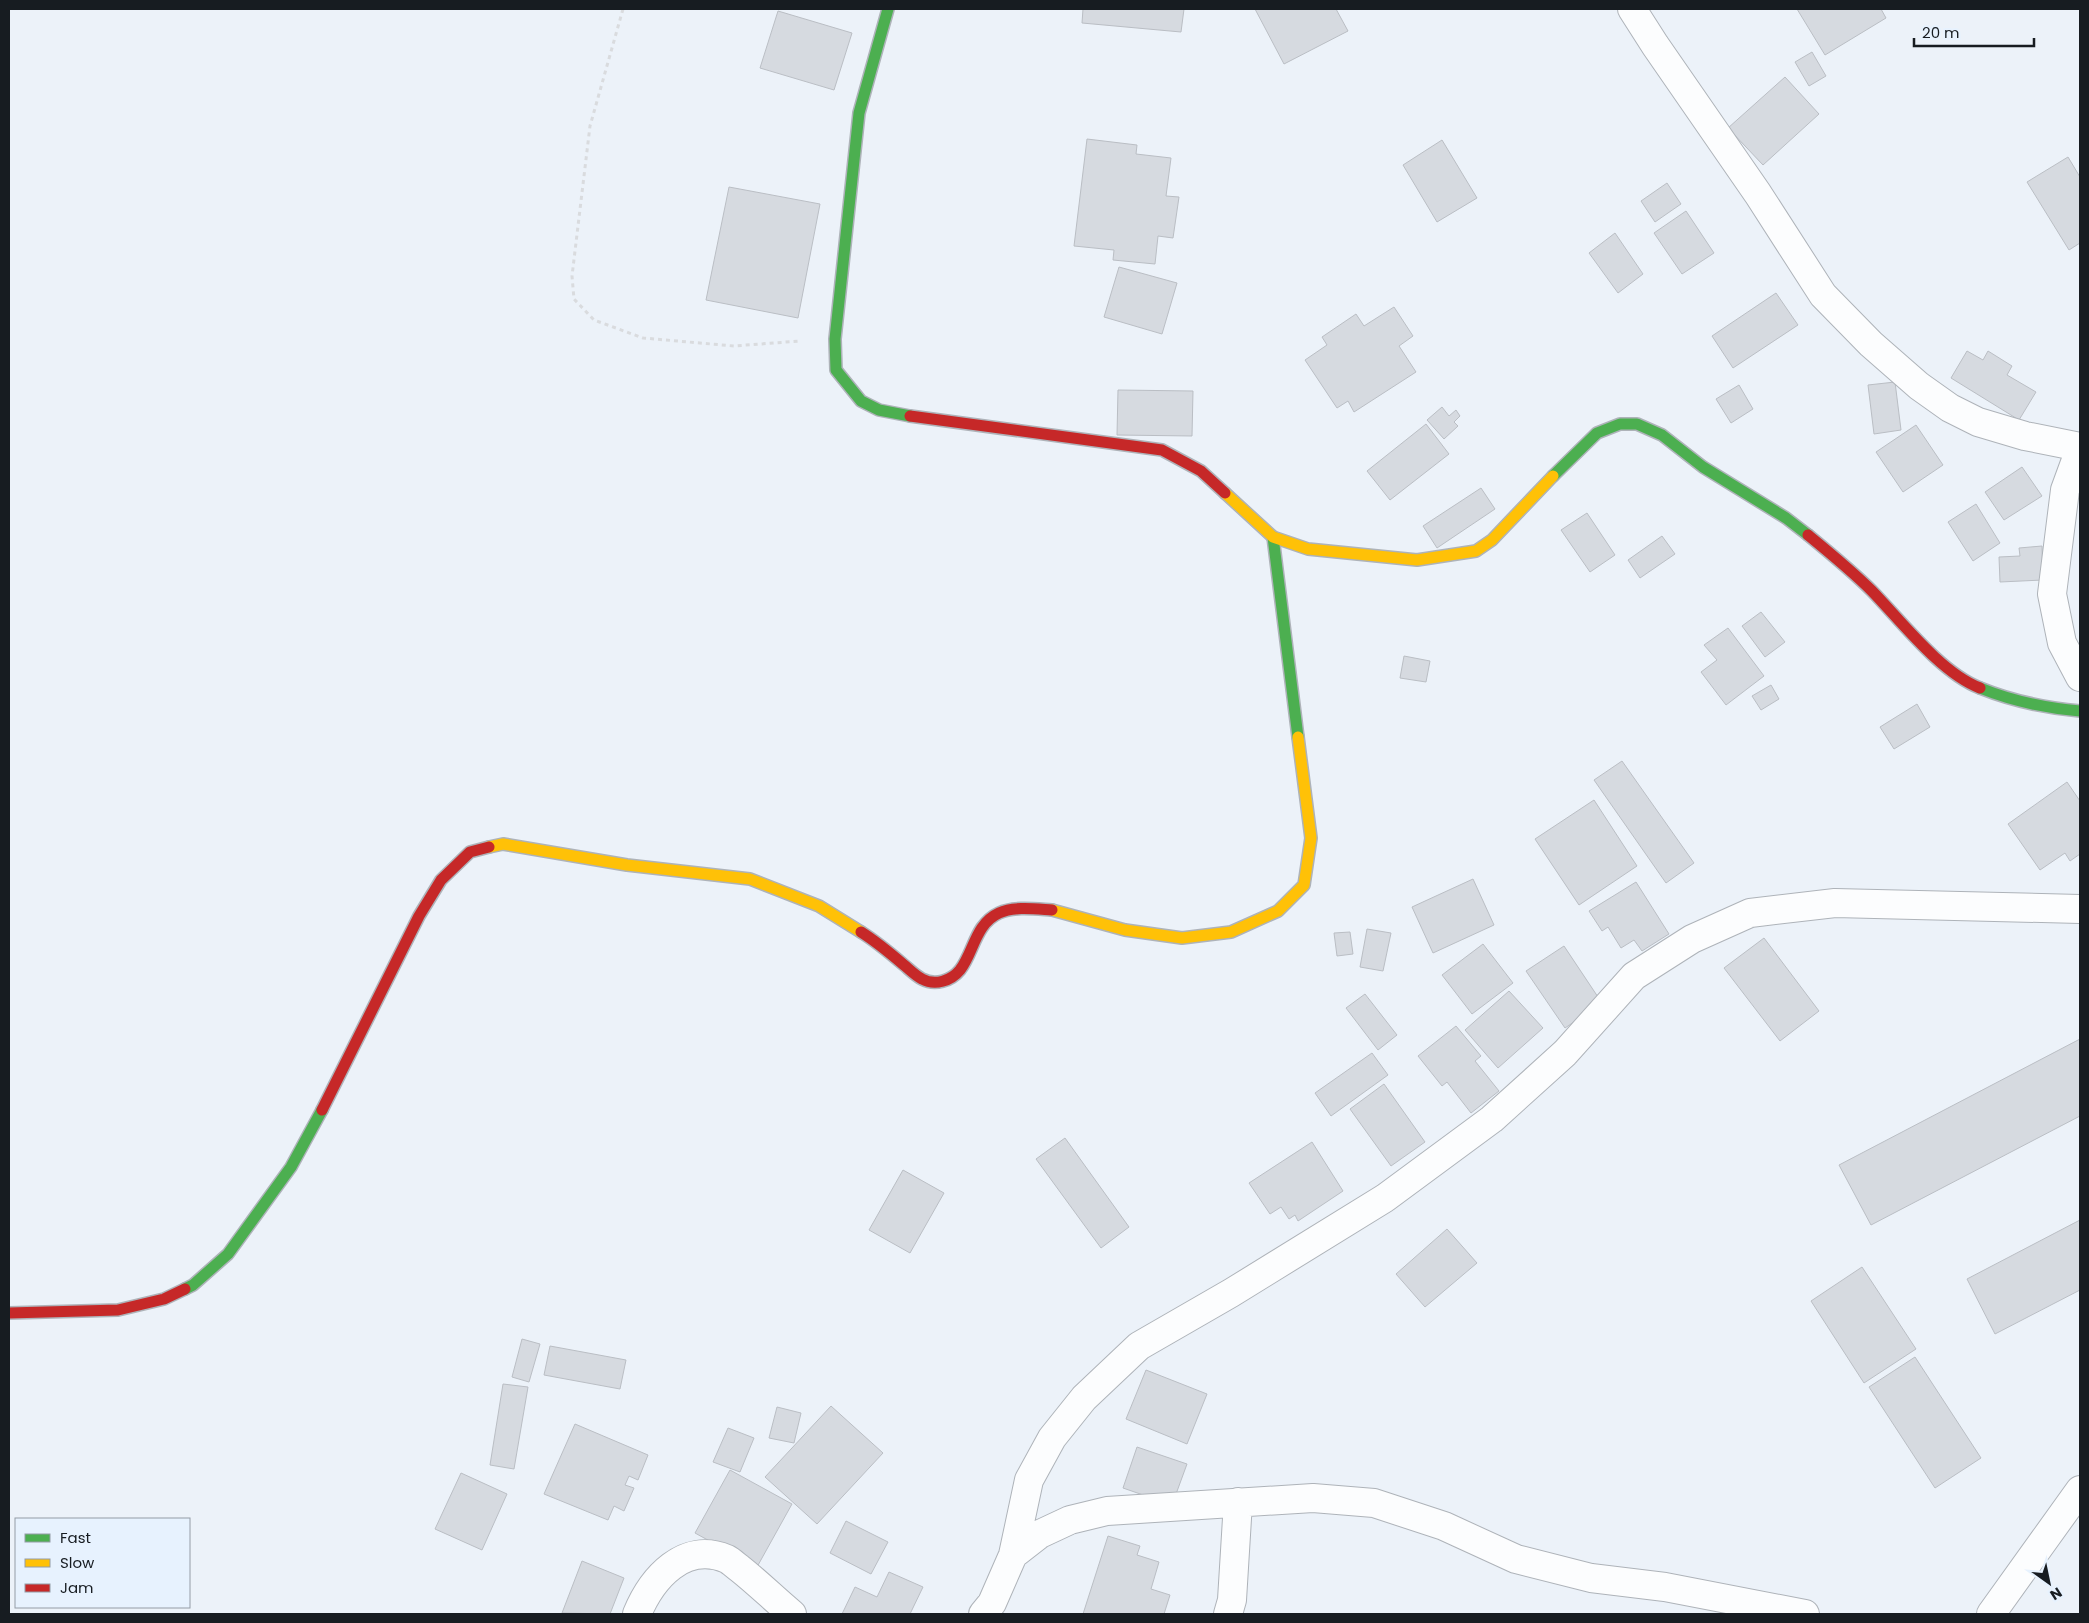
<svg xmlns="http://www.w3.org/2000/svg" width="2089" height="1623" viewBox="0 0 2089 1623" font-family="Poppins,sans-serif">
  <rect width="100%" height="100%" fill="#ecf2f9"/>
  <path fill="#d6dae0" stroke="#babec4" d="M 1083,9 L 1184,9 L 1181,32 L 1082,23 Z
    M 1255,9 L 1336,9 L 1348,31 L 1284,64 Z
    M 1797,9 L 1881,9 L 1886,18 L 1825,55 Z
    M 778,11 L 852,33 L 834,90 L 760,68 Z
    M 1812,52 L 1826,76 L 1809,86 L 1795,62 Z
    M 1785,77 L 1819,114 L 1763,165 L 1728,128 Z
    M 1087,139 L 1137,145 L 1136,154 L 1171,158 L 1166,196 L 1179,197 L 1173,238 L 1158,236 L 1155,264 L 1113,260 L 1114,250 L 1074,246 Z
    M 1442,140 L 1477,198 L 1437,222 L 1403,165 Z
    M 2068,157 L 2080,177 L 2080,243 L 2069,250 L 2027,182 Z
    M 1667,183 L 1681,204 L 1655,222 L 1641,201 Z
    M 729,187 L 820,204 L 798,318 L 706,300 Z
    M 1686,211 L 1714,253 L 1682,274 L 1654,233 Z
    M 1615,233 L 1643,274 L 1618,293 L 1589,253 Z
    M 1119,267 L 1177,283 L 1162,334 L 1104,317 Z
    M 1776,293 L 1798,325 L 1733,368 L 1712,336 Z
    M 1394,307 L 1413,336 L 1399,346 L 1416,372 L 1354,412 L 1348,401 L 1337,408 L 1305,360 L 1327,345 L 1322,337 L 1356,314 L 1364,326 Z
    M 1967,351 L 1983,360 L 1988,351 L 2012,366 L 2007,375 L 2036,392 L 2019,420 L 1951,378 Z
    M 1895,382 L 1901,430 L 1874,434 L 1868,385 Z
    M 1739,385 L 1753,409 L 1731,423 L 1716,399 Z
    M 1118,390 L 1193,391 L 1192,436 L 1117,435 Z
    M 1442,407 L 1449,416 L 1456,410 L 1460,416 L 1454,422 L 1458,426 L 1444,439 L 1427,420 Z
    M 1426,424 L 1449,454 L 1390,500 L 1367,471 Z
    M 1916,425 L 1943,465 L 1903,492 L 1876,452 Z
    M 2022,467 L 2042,496 L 2004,520 L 1985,492 Z
    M 1481,488 L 1495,509 L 1437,548 L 1423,526 Z
    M 1976,504 L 2000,543 L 1973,561 L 1948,522 Z
    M 1587,513 L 1615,555 L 1590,572 L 1561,530 Z
    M 1662,536 L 1675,554 L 1640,578 L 1628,560 Z
    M 2042,546 L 2043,580 L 2000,582 L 1999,557 L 2020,556 L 2019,548 Z
    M 1761,612 L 1785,642 L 1765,657 L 1742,626 Z
    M 1728,628 L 1764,676 L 1726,705 L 1701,672 L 1717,660 L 1704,645 Z
    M 1404,656 L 1430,661 L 1426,682 L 1400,678 Z
    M 1771,685 L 1779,699 L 1761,710 L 1752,696 Z
    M 1917,704 L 1930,727 L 1894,749 L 1880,727 Z
    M 1622,761 L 1694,863 L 1666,883 L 1594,780 Z
    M 2067,782 L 2080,801 L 2080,854 L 2070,861 L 2065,853 L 2040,870 L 2008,824 Z
    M 1594,800 L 1637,866 L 1579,905 L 1535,839 Z
    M 1473,879 L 1494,925 L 1433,953 L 1412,907 Z
    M 1636,882 L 1669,934 L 1642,951 L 1634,940 L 1621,948 L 1608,927 L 1602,931 L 1589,911 Z
    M 1367,929 L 1391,933 L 1383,971 L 1360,967 Z
    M 1350,932 L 1353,954 L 1337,956 L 1334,933 Z
    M 1764,938 L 1819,1011 L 1780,1041 L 1724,968 Z
    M 1483,944 L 1513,983 L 1472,1014 L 1442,975 Z
    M 1564,946 L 1602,1003 L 1565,1028 L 1526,971 Z
    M 1509,991 L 1543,1028 L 1498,1068 L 1465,1030 Z
    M 1365,994 L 1397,1035 L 1378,1050 L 1346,1008 Z
    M 1456,1026 L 1481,1056 L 1475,1061 L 1499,1091 L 1471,1113 L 1447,1082 L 1442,1086 L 1418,1056 Z
    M 2080,1039 L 2080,1116 L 1871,1225 L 1839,1165 Z
    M 1372,1053 L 1388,1075 L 1331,1116 L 1315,1093 Z
    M 1384,1084 L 1425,1142 L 1391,1166 L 1350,1109 Z
    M 1065,1138 L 1129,1227 L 1101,1248 L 1036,1159 Z
    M 1312,1142 L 1343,1191 L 1298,1221 L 1295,1215 L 1289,1219 L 1281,1207 L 1270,1214 L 1249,1183 Z
    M 903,1170 L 944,1193 L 910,1253 L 869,1230 Z
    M 2080,1220 L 2080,1290 L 1995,1334 L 1967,1279 Z
    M 1447,1229 L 1477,1263 L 1425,1307 L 1396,1274 Z
    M 1862,1267 L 1916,1349 L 1864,1383 L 1811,1301 Z
    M 522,1339 L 540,1344 L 529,1382 L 512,1377 Z
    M 550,1346 L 626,1360 L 620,1389 L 544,1375 Z
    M 1915,1357 L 1981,1458 L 1935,1488 L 1869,1387 Z
    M 1146,1370 L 1207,1394 L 1187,1444 L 1126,1419 Z
    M 503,1384 L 528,1387 L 514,1469 L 490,1465 Z
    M 831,1406 L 883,1453 L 817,1524 L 765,1477 Z
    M 777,1407 L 801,1413 L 794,1443 L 769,1438 Z
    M 575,1424 L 648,1455 L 638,1480 L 629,1476 L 625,1485 L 634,1488 L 624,1511 L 614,1506 L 608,1520 L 544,1494 Z
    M 728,1428 L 754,1438 L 740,1472 L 713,1462 Z
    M 1137,1447 L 1187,1464 L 1172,1505 L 1123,1488 Z
    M 730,1470 L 792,1504 L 757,1567 L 695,1533 Z
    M 461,1473 L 507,1494 L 482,1550 L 435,1529 Z
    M 846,1521 L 888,1542 L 871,1574 L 830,1553 Z
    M 1108,1536 L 1140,1546 L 1137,1555 L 1159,1562 L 1151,1589 L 1170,1595 L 1164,1614 L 1083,1614 Z
    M 582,1561 L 624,1578 L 610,1614 L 562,1613 Z
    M 889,1572 L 923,1587 L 910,1614 L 842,1614 L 855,1587 L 877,1597 Z"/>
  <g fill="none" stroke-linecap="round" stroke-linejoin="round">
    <defs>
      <path id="street" d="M 1632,9 L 1655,45 L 1758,194 L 1823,295 L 1871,344 L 1919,386 L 1950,408 L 1978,422 L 2025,436 L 2080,447
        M 2080,449 L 2065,490 L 2052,594 L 2062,643 L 2080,677
        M 1013,1555 L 1029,1480 L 1052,1438 L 1084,1398 L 1139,1346 L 1231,1293 L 1385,1198 L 1492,1119 L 1565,1053 L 1634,976 L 1692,939 L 1750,913 L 1835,903 L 2080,909
        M 637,1614 C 652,1578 684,1541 727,1559 C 731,1561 736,1566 739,1568 C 758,1583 774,1599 792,1614
        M 983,1614 L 992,1603 L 1013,1555 L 1040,1534 L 1070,1520 L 1107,1511 L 1313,1498 L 1374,1503 L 1444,1526 L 1516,1559 L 1591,1578 L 1665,1587 L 1805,1614
        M 1228,1614 L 1232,1600 L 1238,1502
        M 1991,1614 L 2080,1490"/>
      <path id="fast" d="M 888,9 L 859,113 L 835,339 L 836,370 L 861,401 L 879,410 L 910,416
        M 1553,476 L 1597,433 L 1620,424 L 1637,424 L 1662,435 L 1703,467 L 1786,518 L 1808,535
        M 1273,537 L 1298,737
        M 1980,688 C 2012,701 2046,708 2080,711
        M 185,1289 L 193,1285 L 228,1254 L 291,1167 L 322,1110"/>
      <path id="slow" d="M 1225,493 L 1273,537 L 1308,549 L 1417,560 L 1476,551 L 1492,540 L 1553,476
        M 489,847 L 503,844 L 627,865 L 750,879 L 819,906 L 861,932
        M 1052,910 L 1125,930 L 1182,938 L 1231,932 L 1278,911 L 1304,885 L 1311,838 L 1298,737"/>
      <path id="jam" d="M 910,416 L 1162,450 L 1201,471 L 1225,493
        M 1808,535 C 1830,553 1852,571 1872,591 C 1902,622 1941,673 1980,688
        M 861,932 C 877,942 890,953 904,965 C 910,970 916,976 922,979 C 935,986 951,981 960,970 C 974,952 975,924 999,913 C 1014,906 1036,909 1052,910
        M 322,1110 L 419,916 L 441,880 L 470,852 L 489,847
        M 9,1313 L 118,1310 L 164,1299 L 185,1289"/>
    </defs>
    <use href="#street" stroke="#aeb3b9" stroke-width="30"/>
    <use href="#fast" stroke="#aeb3b9" stroke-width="14"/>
    <use href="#slow" stroke="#aeb3b9" stroke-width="14"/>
    <use href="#jam" stroke="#aeb3b9" stroke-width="14"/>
    <path stroke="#d9dbde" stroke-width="3" stroke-dasharray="4 4" stroke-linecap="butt" d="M 623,9 L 590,126 L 572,276 L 574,299 L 594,320 L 643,338 L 734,346 L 800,341"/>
    <use href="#street" stroke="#fcfdfe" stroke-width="28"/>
    <use href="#fast" stroke="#4caf50" stroke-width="11"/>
    <use href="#slow" stroke="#ffc107" stroke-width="11"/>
    <use href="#jam" stroke="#c62828" stroke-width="11"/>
  </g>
  <rect width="2089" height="1623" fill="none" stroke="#171c21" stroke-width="20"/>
  <rect x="15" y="1518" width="175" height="90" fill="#e7f2fe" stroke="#949ca6"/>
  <rect x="25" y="1534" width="25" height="8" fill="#4caf50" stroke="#949ca6"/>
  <text x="60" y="1543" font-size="15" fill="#171c21">Fast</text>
  <rect x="25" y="1559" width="25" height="8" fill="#ffc107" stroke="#949ca6"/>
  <text x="60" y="1568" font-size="15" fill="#171c21">Slow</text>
  <rect x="25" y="1584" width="25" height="8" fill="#c62828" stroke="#949ca6"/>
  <text x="60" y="1593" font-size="15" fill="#171c21">Jam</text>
  <g transform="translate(2049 1583) rotate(147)" stroke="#e7f2fe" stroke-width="4" paint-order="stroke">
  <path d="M0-4L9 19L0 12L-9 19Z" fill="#171c21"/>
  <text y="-8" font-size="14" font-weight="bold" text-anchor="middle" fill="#171c21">N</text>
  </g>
  <path d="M1914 38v8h120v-8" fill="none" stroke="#171c21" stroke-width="2.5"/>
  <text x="1922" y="38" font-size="15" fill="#171c21" stroke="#e7f2fe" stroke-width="4" paint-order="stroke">20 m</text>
</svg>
